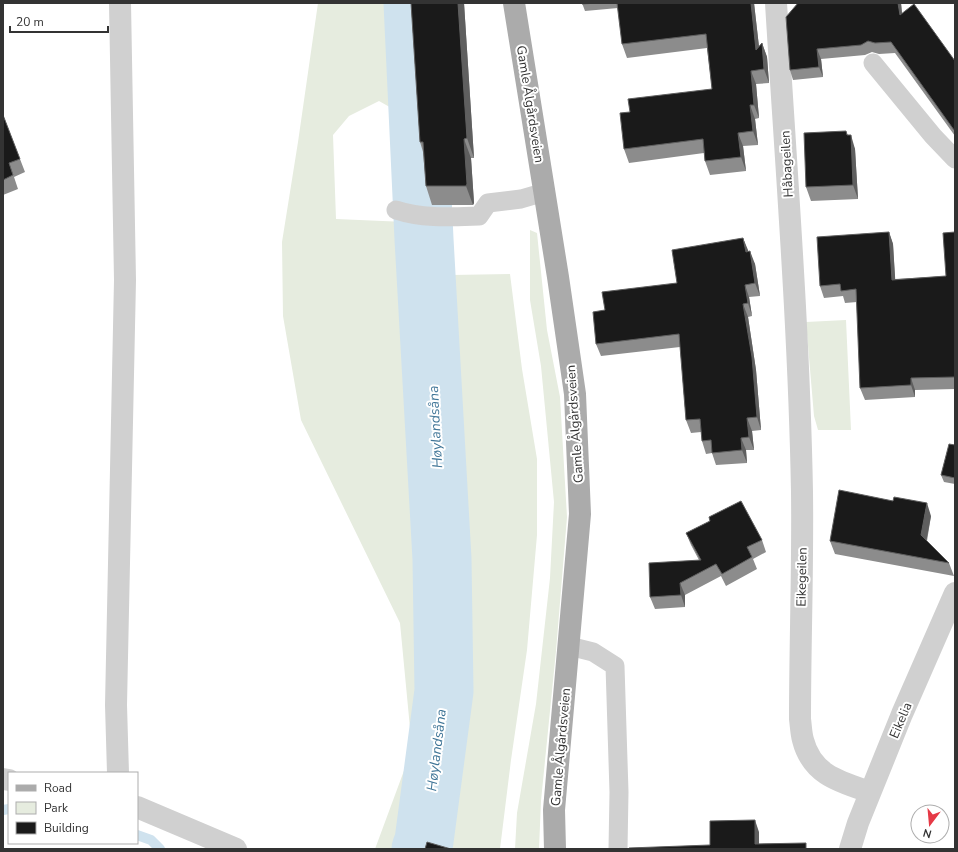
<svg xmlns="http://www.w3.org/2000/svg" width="958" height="852" viewBox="0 0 958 852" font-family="'Nunito Sans',sans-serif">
  <rect width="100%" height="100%" fill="#fff"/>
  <path fill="#e6ecdf" d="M 318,3 L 409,3 L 414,99 L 402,114 L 379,101 L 349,116 L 333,135 L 336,219 L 406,222 L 443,227 L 451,275 L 510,274 L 522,369 L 537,459 L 537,535 L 527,650 L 511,760 L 500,849 L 375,849 L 412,749 L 400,623 L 301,420 L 283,316 L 282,242 L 298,142 Z
    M 530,230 L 537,233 L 547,330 L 560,397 L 567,517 L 556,651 L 541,801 L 539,849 L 515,849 L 517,813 L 536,704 L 550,578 L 554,502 L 541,366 L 530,300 Z
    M 846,320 L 851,430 L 818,430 L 814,416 L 806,322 Z"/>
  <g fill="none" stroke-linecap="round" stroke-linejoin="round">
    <path stroke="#cfe2ee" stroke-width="10" d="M 3,810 L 9,809
      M 137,835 L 151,840 L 160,849"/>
    <path stroke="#cfe2ee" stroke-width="59" d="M 413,3 L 424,239 L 442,559 L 444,691 L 424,841 L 421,849"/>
    <path stroke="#d0d0d0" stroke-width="19" d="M 873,63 L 933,136 L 955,159
      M 396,210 C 423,219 451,217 479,216 L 488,203 L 521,199 L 545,192
      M 569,646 L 593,652 L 615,666 L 619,792 L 618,849"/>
    <path stroke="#d0d0d0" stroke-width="22" d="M 776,3 C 786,166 799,329 802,492 C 803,567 800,643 800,719 C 801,726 801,733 803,740 C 812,775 840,782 870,792
      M 118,773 L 116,705 L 125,280 L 120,3
      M 3,779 L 9,780
      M 137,807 L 236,849
      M 850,849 L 858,823 L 902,714 L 955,593"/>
    <path stroke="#ababab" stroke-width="22" d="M 514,3 L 558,277 L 575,394 L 580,514 L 554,810 L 555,849"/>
  </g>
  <path fill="#8c8c8c" d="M 411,3 L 464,3 L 474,158 L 471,158 L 474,203 L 473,205 L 432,205 L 426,186 L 423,152 L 420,142 Z
    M 582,3 L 754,3 L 759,47 L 762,43 L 767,57 L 769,83 L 756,84 L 759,118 L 755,119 L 758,145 L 743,146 L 746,171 L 710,175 L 705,161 L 704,153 L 629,163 L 624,149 L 630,112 L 712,89 L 707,48 L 627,58 L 622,44 L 618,8 L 585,11 Z
    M 798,3 L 901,3 L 902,13 L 955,61 L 955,136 L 895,53 L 879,54 L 872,52 L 865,55 L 821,59 L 823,77 L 793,80 L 790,70 Z
    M 3,115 L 25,172 L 14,177 L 18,189 L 3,195 Z
    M 848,135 L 855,149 L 858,199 L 811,201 L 806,187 Z
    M 889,232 L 893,244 L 895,279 L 946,276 L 955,232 L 955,389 L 915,390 L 915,397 L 865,400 L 860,388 L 857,302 L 845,303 L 843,296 L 824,298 L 820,286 Z
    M 743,238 L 748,252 L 755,264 L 760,296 L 749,297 L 752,316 L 748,317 L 756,370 L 761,430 L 752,431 L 754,450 L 746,450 L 747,463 L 716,465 L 712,453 L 706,454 L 702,441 L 701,432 L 691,433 L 686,420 L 680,347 L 601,356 L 596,344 L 605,310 L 677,283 Z
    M 955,445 L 955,484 L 944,482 L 941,475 Z
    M 931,516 L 927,541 L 949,563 L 954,576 L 835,554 L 830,541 Z
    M 686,533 L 762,540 L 766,552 L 753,559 L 757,569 L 726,586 L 721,576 L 685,595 L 685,607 L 655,609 L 650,597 L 699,560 L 691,545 Z"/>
  <path fill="#5f5f5f" d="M 458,3 L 464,3 L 474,158 L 467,138 Z
    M 751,3 L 754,3 L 761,64 L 756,50 Z
    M 898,3 L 901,3 L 903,25 L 900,15 Z
    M 762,43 L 767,57 L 769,83 L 764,69 Z
    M 817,49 L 821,59 L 823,77 L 819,67 Z
    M 751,71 L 756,84 L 759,118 L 754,105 Z
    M 750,105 L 755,119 L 758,145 L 753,131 Z
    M 846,131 L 851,143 L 851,135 L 855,149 L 858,199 L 853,185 Z
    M 738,133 L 743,146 L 746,171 L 741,157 Z
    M 464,139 L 471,158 L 474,203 L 473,205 L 466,186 Z
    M 889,232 L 893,244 L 896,292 L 892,280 Z
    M 743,238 L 748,250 L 750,265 L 746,252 Z
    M 750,251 L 755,264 L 760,296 L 755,283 Z
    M 745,285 L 749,297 L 752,316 L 748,303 Z
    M 743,304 L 748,317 L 756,370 L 761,430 L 757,417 Z
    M 911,378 L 915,390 L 915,397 L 911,385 Z
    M 747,418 L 752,431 L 754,450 L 749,437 Z
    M 741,438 L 746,450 L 747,463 L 742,450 Z
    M 927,503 L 931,516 L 925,548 L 921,535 Z
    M 680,583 L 685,595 L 685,607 L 681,595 Z
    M 755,820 L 759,832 L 759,849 L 755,844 Z"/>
  <path fill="#1a1a1a" stroke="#5f5f5f" d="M 411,3 L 458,3 L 467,138 L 464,139 L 467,184 L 466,186 L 426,186 L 423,142 L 420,142 Z
    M 582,3 L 598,3 L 582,4 Z
    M 617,3 L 751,3 L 756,50 L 762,43 L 764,69 L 751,71 L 754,105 L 750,105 L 753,131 L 738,133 L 741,157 L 705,161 L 703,139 L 624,149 L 620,113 L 630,112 L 628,99 L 712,89 L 706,34 L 622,44 Z
    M 798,3 L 898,3 L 900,15 L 914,4 L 955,61 L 955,130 L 954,130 L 891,42 L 875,43 L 868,41 L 861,45 L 817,49 L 819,67 L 790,70 L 786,17 Z
    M 3,115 L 20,159 L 9,163 L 13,175 L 3,180 Z
    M 846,131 L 847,135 L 851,135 L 853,185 L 806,187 L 804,133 Z
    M 889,232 L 892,280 L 946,276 L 943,233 L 955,232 L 955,377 L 911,378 L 911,385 L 860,388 L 856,289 L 841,291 L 840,284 L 820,286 L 817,237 Z
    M 743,238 L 746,252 L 750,251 L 755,283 L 745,285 L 748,303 L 743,304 L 752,357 L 757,417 L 747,418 L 749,437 L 741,438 L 742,450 L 712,453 L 711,440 L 702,441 L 700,419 L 686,420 L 679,334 L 596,344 L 593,312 L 605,310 L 602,292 L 677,283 L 672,250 Z
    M 949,444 L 955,445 L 955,478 L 941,475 Z
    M 839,490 L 893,501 L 894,497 L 927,503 L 921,535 L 949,563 L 830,541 Z
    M 741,501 L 762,540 L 747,547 L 752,557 L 722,574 L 716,564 L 680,583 L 681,595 L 650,597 L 649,563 L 701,560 L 686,533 L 710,521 L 709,517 Z
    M 755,820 L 755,844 L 806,843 L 806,849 L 629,849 L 629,848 L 710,845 L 710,821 Z
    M 427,842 L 451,849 L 425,849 Z"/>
  <g text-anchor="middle" stroke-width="4" stroke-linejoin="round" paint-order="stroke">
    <g font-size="13" fill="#333" stroke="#fff">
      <text transform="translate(531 104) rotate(81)" y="5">Gamle Ålgårdsveien</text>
      <text transform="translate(786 164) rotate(-93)" y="5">Håbageilen</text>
      <text transform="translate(574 424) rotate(-94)" y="5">Gamle Ålgårdsveien</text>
      <text transform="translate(801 577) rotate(-89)" y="5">Eikegeilen</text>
      <text transform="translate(900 720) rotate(-67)" y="5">Eikelia</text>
      <text transform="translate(560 747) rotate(-85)" y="5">Gamle Ålgårdsveien</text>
    </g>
    <g font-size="14" font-style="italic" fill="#3f7597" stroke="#fff">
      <text transform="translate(435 427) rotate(-93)" y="5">Høylandsåna</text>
      <text transform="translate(436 750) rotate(-83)" y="5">Høylandsåna</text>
    </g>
  </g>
  <rect width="958" height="852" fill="none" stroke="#333333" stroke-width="8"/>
  <rect x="8" y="772" width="130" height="72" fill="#ffffff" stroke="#adadad"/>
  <rect x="16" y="785" width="20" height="6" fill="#ababab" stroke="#adadad"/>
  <text x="44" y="792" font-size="12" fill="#333333">Road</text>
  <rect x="16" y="802" width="20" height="12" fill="#e6ecdf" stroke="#adadad"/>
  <text x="44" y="812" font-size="12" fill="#333333">Park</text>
  <rect x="16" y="822" width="20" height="12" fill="#1a1a1a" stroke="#adadad"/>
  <text x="44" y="832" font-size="12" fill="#333333">Building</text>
  <g transform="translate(930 824) rotate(196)"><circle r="19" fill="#ffffff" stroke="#adadad"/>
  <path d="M0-3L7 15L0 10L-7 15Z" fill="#e63946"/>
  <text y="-6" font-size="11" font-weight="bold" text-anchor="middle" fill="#333333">N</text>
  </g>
  <path d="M10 26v6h98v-6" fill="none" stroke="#333333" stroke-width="2"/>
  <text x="16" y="26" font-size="12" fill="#333333" stroke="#ffffff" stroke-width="3" paint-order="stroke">20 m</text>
</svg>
